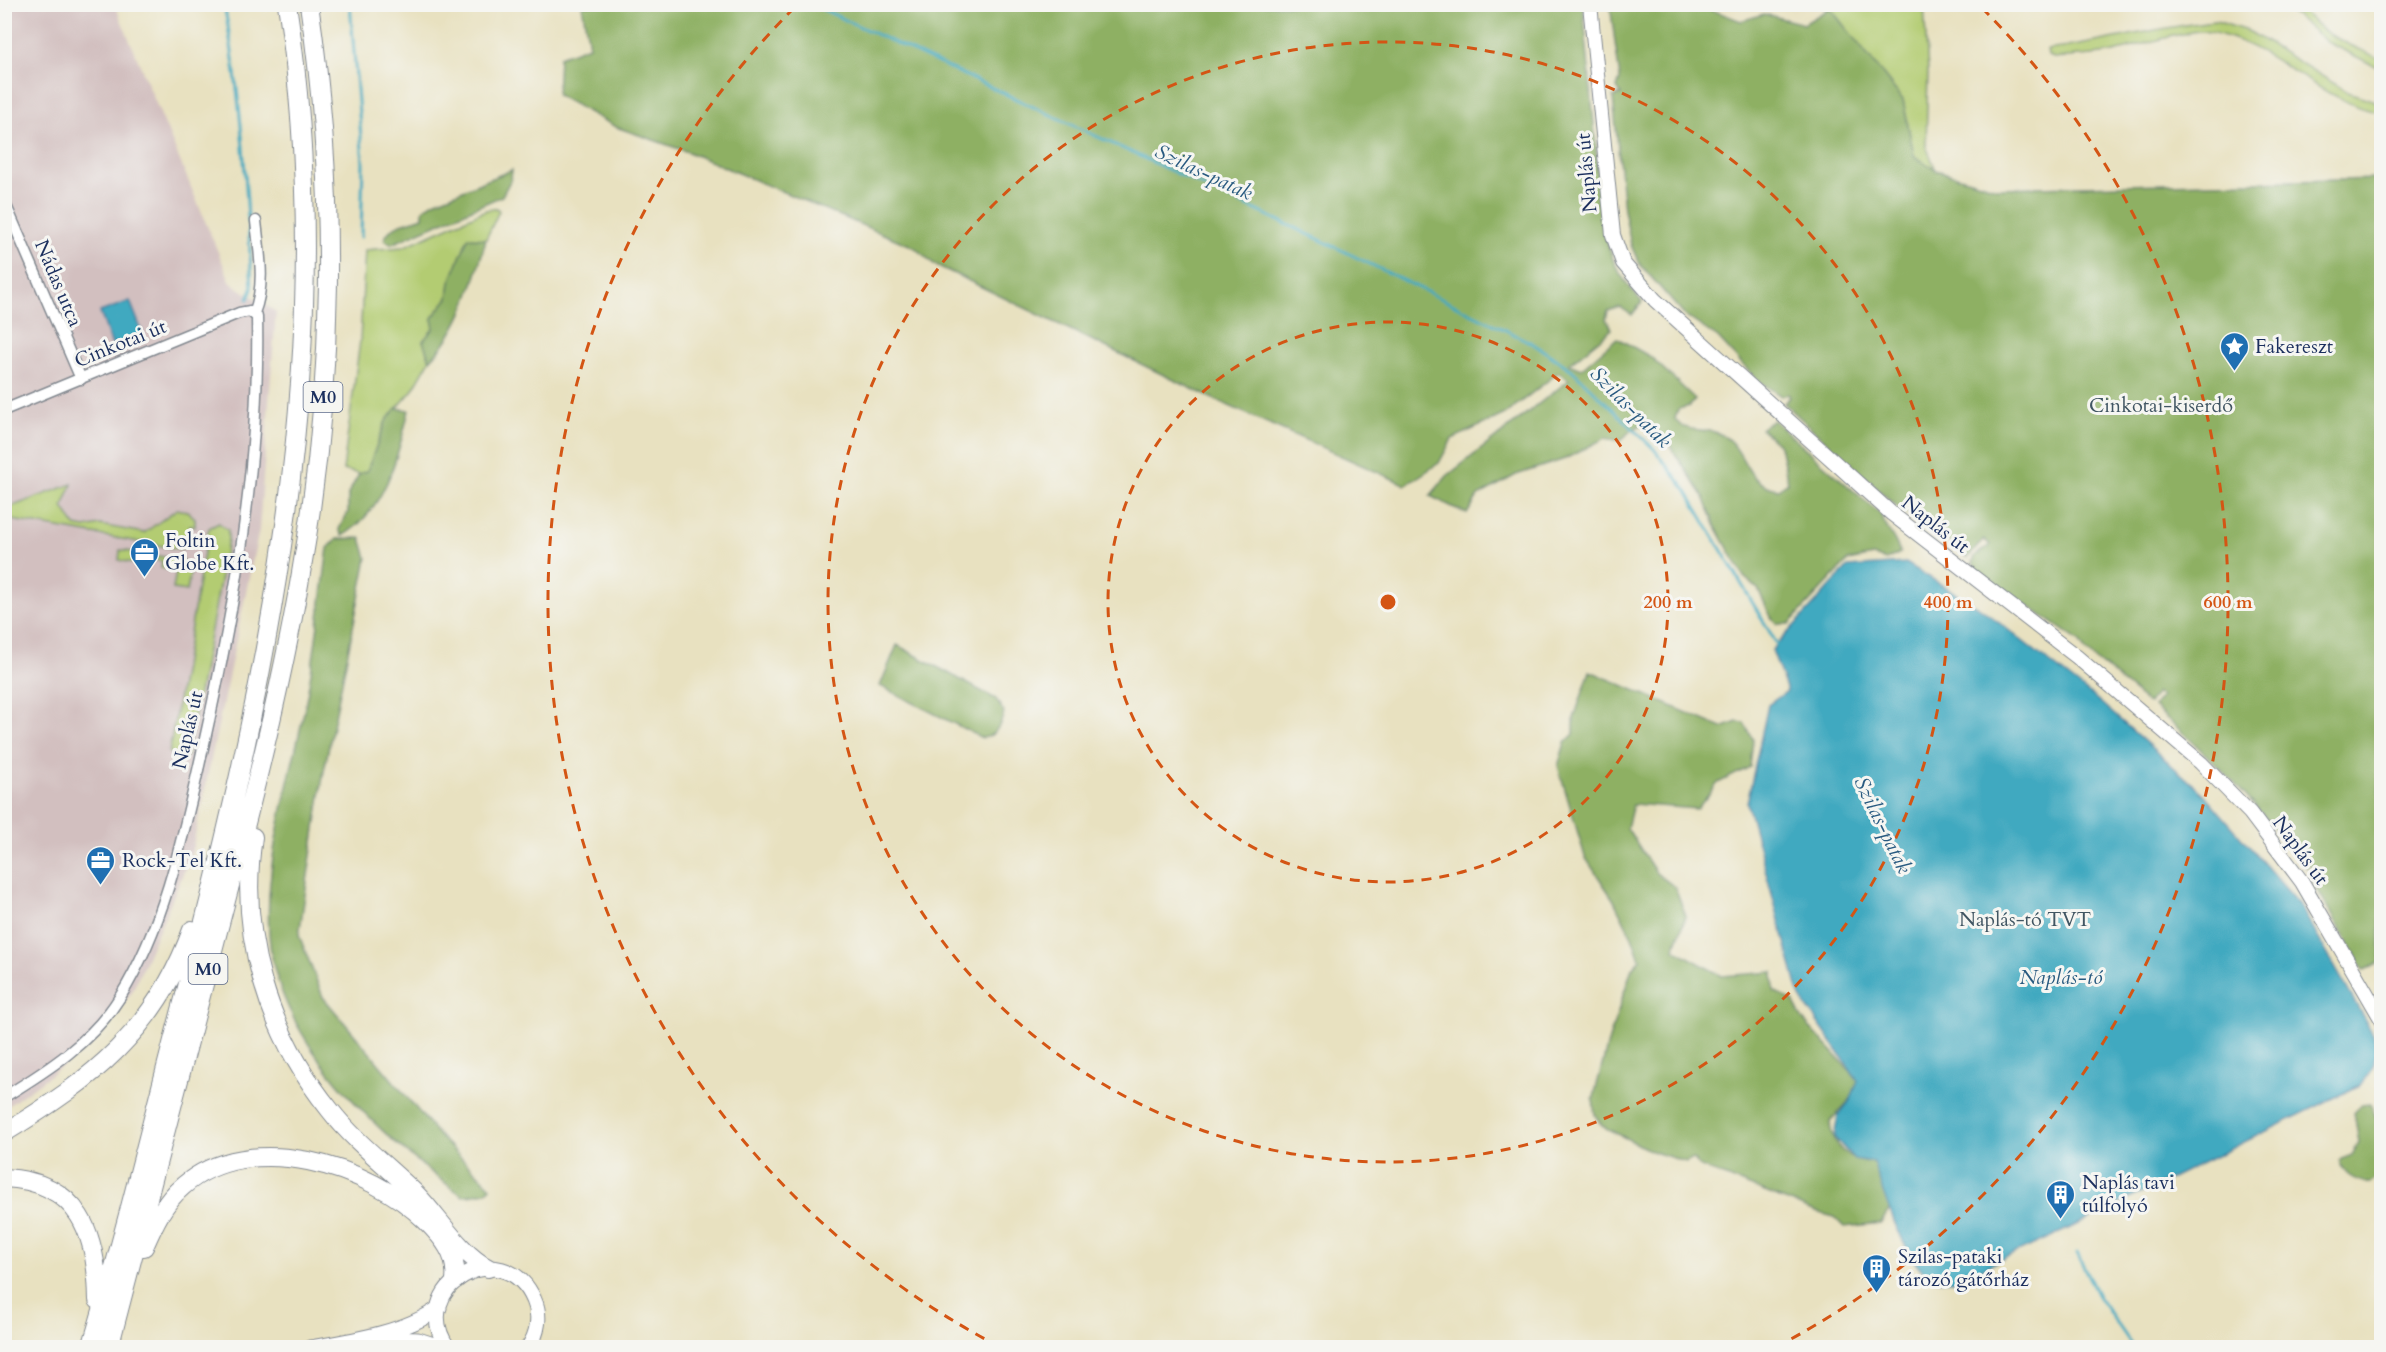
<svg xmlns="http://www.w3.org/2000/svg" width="2386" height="1352" viewBox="0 0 2386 1352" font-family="Cardo,serif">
  <rect width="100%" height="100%" fill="#f6f6f2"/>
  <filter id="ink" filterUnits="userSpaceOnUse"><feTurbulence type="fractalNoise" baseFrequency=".0167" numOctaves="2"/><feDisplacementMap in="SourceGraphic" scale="12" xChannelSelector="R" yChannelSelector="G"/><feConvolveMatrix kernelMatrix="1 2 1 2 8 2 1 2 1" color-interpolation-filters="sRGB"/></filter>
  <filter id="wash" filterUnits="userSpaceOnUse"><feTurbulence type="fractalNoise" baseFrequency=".008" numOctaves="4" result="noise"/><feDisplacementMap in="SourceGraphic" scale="24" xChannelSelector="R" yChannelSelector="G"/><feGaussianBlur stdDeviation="1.35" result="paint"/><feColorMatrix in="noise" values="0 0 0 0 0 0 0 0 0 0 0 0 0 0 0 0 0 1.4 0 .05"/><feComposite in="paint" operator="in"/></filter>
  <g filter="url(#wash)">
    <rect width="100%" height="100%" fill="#e8e1c0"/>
    <path fill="#d2bfbf" d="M 12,4 L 115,5 L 231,283 L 276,312 L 259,530 L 191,855 L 132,992 L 94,1043 L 5,1108 L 5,7 Z"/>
    <path fill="#b3cc72" stroke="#677e68" stroke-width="1.5" d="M 1814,5 L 1924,5 L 1928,72 L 1926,146 L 1936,170 L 1914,156 L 1903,100 L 1830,8 Z
      M 2277,5 C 2305,4 2308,21 2329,34 C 2346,44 2364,51 2381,59 L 2381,69 L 2327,42 L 2295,15 Z
      M 2216,21 L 2250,32 L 2348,92 L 2381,103 L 2381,113 C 2316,101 2270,40 2203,31 C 2188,29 2133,48 2114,52 C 2095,56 2074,56 2054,58 L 2048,56 L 2047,50 C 2104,43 2159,26 2216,21 Z
      M 497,208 L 499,211 L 486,239 L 468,238 L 450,282 L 448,298 L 432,318 L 434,328 L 423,341 L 430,360 L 412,391 L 386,421 L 367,471 L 359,474 L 343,470 L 360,341 L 365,250 L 403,247 L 486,210 Z
      M 72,484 L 63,507 L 75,526 L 85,528 L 100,525 L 144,533 L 177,509 L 187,511 L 195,518 L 195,526 L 190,525 L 188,535 L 193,537 C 191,545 187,548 179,549 L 12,520 L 5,522 L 5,509 Z
      M 219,523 L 228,530 L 228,540 L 187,757 L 169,753 L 207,535 L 209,528 Z
      M 120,550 L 183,560 L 191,569 L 187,591 L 173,589 L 176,571 L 161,568 L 162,561 L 134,556 L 132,563 L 119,560 Z"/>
    <path fill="#8eb064" stroke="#547061" stroke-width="1.5" d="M 582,5 L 1583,5 L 1603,223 C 1610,259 1617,274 1642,302 L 1632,315 L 1620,307 L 1608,311 L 1606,319 L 1612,329 L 1569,364 L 1581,369 L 1617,338 L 1651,357 L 1695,399 L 1690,406 L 1678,409 L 1675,419 C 1683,433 1704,428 1718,433 C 1748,446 1741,484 1778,489 L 1788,482 L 1780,446 L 1761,428 L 1773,420 L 1881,515 C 1886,530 1896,538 1900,553 L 1886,560 L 1873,556 L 1848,561 L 1789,624 L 1777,624 L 1771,617 L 1758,589 L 1744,577 L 1715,525 L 1704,497 L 1668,443 L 1647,421 L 1628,433 L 1621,441 L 1605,438 L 1565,459 L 1516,475 L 1478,496 L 1467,514 L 1430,496 L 1447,476 L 1569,380 L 1559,372 L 1505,414 L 1452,439 L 1439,463 L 1406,485 L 1209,397 L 934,264 L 914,247 L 688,152 L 616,127 L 557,95 L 559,57 L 589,46 Z
      M 1610,5 L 1699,5 L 1741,21 L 1764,14 L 1804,24 L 1830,8 L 1903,100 L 1914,156 L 1936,170 L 1997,188 L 2381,179 L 2380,963 L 2364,970 L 2311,878 L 2313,867 L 2310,865 L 2307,868 C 2258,806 2214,759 2154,707 L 2161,696 L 2156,693 L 2149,704 L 2086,652 L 2080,642 L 1978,571 L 1973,563 L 1975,556 L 1990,545 L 1984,539 L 1968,558 L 1925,522 L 1925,517 L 1920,514 L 1917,517 L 1901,510 L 1784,403 L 1790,397 L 1788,394 L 1781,396 L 1756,379 L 1718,338 L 1683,314 L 1639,263 L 1631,245 L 1624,210 L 1613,97 L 1621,94 L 1617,88 L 1620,79 Z
      M 512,170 L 511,179 L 502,196 L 392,244 L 384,240 C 390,223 408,223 423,217 L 423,210 L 434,202 Z
      M 468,238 L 486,239 C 475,281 462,329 430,360 L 423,341 L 434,328 L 432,318 L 448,298 L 450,282 Z
      M 396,408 L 409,410 C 398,455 386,511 342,536 L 339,529 L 348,512 L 348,494 L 359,474 L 367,471 L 386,421 Z
      M 361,538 L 367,558 L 323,776 L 299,935 L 323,997 L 441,1138 L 491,1187 L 486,1192 L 463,1196 C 381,1138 275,1040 269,934 C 264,856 292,776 306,701 C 316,650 321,599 328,548 L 337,539 Z
      M 897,645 L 996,699 L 1004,712 C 1001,724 996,737 982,738 L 880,686 Z
      M 1590,671 L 1722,728 L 1737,722 L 1744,723 L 1753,739 L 1750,767 L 1718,783 L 1697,809 L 1633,804 L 1627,828 L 1656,873 L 1675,887 L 1686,916 L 1674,949 L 1722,976 L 1773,972 L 1774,991 L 1793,1001 L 1803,1020 L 1859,1080 L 1851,1099 L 1830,1121 C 1830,1146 1848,1161 1873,1162 L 1890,1209 L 1881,1223 L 1844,1227 L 1834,1217 L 1816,1212 L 1698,1166 L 1695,1160 L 1691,1159 L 1686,1162 L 1651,1151 L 1602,1126 L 1595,1115 L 1593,1100 L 1609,1039 L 1632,968 L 1640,959 L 1632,937 L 1613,899 L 1585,857 L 1558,766 L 1565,743 L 1574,734 L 1574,718 Z
      M 2370,1104 L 2381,1127 L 2382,1174 L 2370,1184 C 2354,1180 2344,1176 2339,1160 L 2352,1155 L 2359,1142 L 2354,1113 L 2361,1105 Z"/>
    <path fill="#40a9c0" stroke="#2e6c8f" stroke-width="1.5" d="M 130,301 L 143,334 L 112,345 L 100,312 Z
      M 1906,563 L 1983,610 L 2100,702 L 2204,794 L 2299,904 L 2374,1036 C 2378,1055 2375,1072 2360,1085 L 2066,1230 L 1954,1281 C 1949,1280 1940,1281 1935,1279 C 1905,1268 1883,1191 1873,1162 L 1854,1159 L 1834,1137 L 1838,1116 L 1851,1099 L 1858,1080 L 1800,997 L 1747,803 L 1768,705 L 1787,691 L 1772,650 L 1848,567 Z"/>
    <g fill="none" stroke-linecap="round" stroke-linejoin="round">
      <path stroke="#40a9c0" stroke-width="3" d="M 224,4 C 242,99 247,193 252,289 L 248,299
        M 350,4 L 363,162 L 361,237
        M 811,4 L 1327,243 L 1532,343 L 1572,370 L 1654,449 L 1686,490 L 1778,646
        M 2077,1253 L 2098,1296 L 2134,1348"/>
    </g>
  </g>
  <g filter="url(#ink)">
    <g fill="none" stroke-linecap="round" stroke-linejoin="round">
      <defs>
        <path id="minor" d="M 4,201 L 81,379
          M 254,313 C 266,284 259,251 256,221
          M 4,410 L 239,313 L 250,311 L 257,317 C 260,464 235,605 203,748 C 184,832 166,923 120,997 C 92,1042 48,1070 4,1097"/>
        <path id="tertiary" d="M 1590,4 L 1613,235 L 1623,263 L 1655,300 L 1892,514 L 2077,657 L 2201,763 L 2250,813 L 2302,882 L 2382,1020"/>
        <path id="secondary" d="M 374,1338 L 418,1340 L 443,1348
          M 310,1348 C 351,1341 405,1333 439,1308
          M 448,1348 C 405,1287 504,1231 534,1300 C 541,1315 538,1334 528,1348"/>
        <path id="trunk" d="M 253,837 C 238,935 268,1033 330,1110 C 354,1141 387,1166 415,1193 C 438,1216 460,1254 488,1268
          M 4,1133 C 92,1080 156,1030 192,930
          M 4,1178 C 80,1181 97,1235 98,1300
          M 144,1247 C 154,1224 164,1202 183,1186 C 249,1128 371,1166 426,1221 C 443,1238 458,1255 455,1280
          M 91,1348 C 123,1242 148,1135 176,1029 C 266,691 341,355 287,4
          M 109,1348 C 141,1228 171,1108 203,988 C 239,851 277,713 301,573 C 334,386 337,192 309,4"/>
      </defs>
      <use href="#minor" stroke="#82888f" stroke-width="13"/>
      <use href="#tertiary" stroke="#82888f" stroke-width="16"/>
      <use href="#secondary" stroke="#82888f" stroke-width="17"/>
      <use href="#trunk" stroke="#82888f" stroke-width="20"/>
      <use href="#minor" stroke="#fff" stroke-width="10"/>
      <use href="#tertiary" stroke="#fff" stroke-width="14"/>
      <use href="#secondary" stroke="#fff" stroke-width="15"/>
      <use href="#trunk" stroke="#fff" stroke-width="18"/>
    </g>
  </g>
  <g fill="none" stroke="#d45514" stroke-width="3" stroke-dasharray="10 8">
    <circle cx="1388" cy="602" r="280"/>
    <circle cx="1388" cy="602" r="560"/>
    <path d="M1000 1347A840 840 0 0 1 794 8M1982 8A840 840 0 0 1 1776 1347"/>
  </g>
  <defs>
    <symbol id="sight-pin" viewBox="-11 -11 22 30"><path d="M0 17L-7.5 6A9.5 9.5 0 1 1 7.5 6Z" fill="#1f6fb2" stroke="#f6f6f2"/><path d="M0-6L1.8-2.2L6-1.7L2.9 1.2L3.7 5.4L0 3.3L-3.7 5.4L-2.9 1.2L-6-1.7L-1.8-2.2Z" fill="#fff"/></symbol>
    <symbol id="office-pin" viewBox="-11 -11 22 30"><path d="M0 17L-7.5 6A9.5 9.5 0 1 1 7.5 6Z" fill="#1f6fb2" stroke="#f6f6f2"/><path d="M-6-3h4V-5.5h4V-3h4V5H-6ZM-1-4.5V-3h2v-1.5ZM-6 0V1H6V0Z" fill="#fff"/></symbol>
    <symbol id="building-pin" viewBox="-11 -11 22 30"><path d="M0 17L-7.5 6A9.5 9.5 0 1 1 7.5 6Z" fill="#1f6fb2" stroke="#f6f6f2"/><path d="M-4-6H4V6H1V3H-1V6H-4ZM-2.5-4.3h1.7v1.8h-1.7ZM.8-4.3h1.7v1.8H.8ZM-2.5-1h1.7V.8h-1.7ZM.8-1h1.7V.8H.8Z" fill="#fff"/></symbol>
  </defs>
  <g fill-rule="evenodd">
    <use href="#sight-pin" x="2218" y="330" width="33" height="45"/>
    <use href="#office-pin" x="128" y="536" width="33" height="45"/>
    <use href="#office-pin" x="84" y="844" width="33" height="45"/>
    <use href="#building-pin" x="2044" y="1178" width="33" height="45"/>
    <use href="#building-pin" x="1860" y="1252" width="33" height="45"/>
  </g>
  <g text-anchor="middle" stroke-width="6" stroke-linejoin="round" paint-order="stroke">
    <g fill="#f6f6f2" stroke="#5d6b8a" stroke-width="1.5">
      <rect x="303.5" y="382" width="39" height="30" rx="4.5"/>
      <rect x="188.5" y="954" width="39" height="30" rx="4.5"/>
    </g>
    <g font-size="18" font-weight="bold" fill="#1b2f5e">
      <text x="323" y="403">M0</text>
      <text x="208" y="975">M0</text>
    </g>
    <g font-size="20" fill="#1b2f5e" stroke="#f6f6f2">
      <text transform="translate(1586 173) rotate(-95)" y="7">Naplás út</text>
      <text transform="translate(59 283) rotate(67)" y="7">Nádas utca</text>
      <text transform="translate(120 343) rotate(-22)" y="7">Cinkotai út</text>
      <text transform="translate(1936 524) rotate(38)" y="7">Naplás út</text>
      <text transform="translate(187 730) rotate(-77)" y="7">Naplás út</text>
      <text transform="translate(2301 850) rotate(54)" y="7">Naplás út</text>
    </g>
    <g font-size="20" fill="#1b2f5e" stroke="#f6f6f2" text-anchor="start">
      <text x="2255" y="353">Fakereszt</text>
      <text x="165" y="547">Foltin<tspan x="165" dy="23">Globe Kft.</tspan></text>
      <text x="122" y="867">Rock-Tel Kft.</text>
      <text x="2082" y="1189">Naplás tavi<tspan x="2082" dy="23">túlfolyó</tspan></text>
      <text x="1898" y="1263">Szilas-pataki<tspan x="1898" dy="23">tározó gátőrház</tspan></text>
    </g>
    <g font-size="20" fill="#415663" stroke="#f6f6f2">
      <text x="2161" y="412">Cinkotai-kiserdő</text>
      <text x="2025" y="926">Naplás-tó TVT</text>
    </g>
    <g font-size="21" font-style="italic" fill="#285a80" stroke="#f6f6f2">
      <text transform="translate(1204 172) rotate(25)" y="7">Szilas-patak</text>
      <text transform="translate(1631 407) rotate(45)" y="7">Szilas-patak</text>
      <text transform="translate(1883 825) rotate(64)" y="7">Szilas-patak</text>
      <text x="2061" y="984">Naplás-tó</text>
    </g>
  </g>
  <circle cx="1388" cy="602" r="9" fill="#d45514" stroke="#f6f6f2" stroke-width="3"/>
  <g font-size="18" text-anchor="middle" font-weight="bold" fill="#d45514" stroke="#f6f6f2" stroke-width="6" stroke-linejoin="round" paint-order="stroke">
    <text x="1668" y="608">200 m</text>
    <text x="1948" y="608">400 m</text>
    <text x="2228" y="608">600 m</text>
  </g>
  <rect width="2386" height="1352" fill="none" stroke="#f6f6f2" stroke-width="24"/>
</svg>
